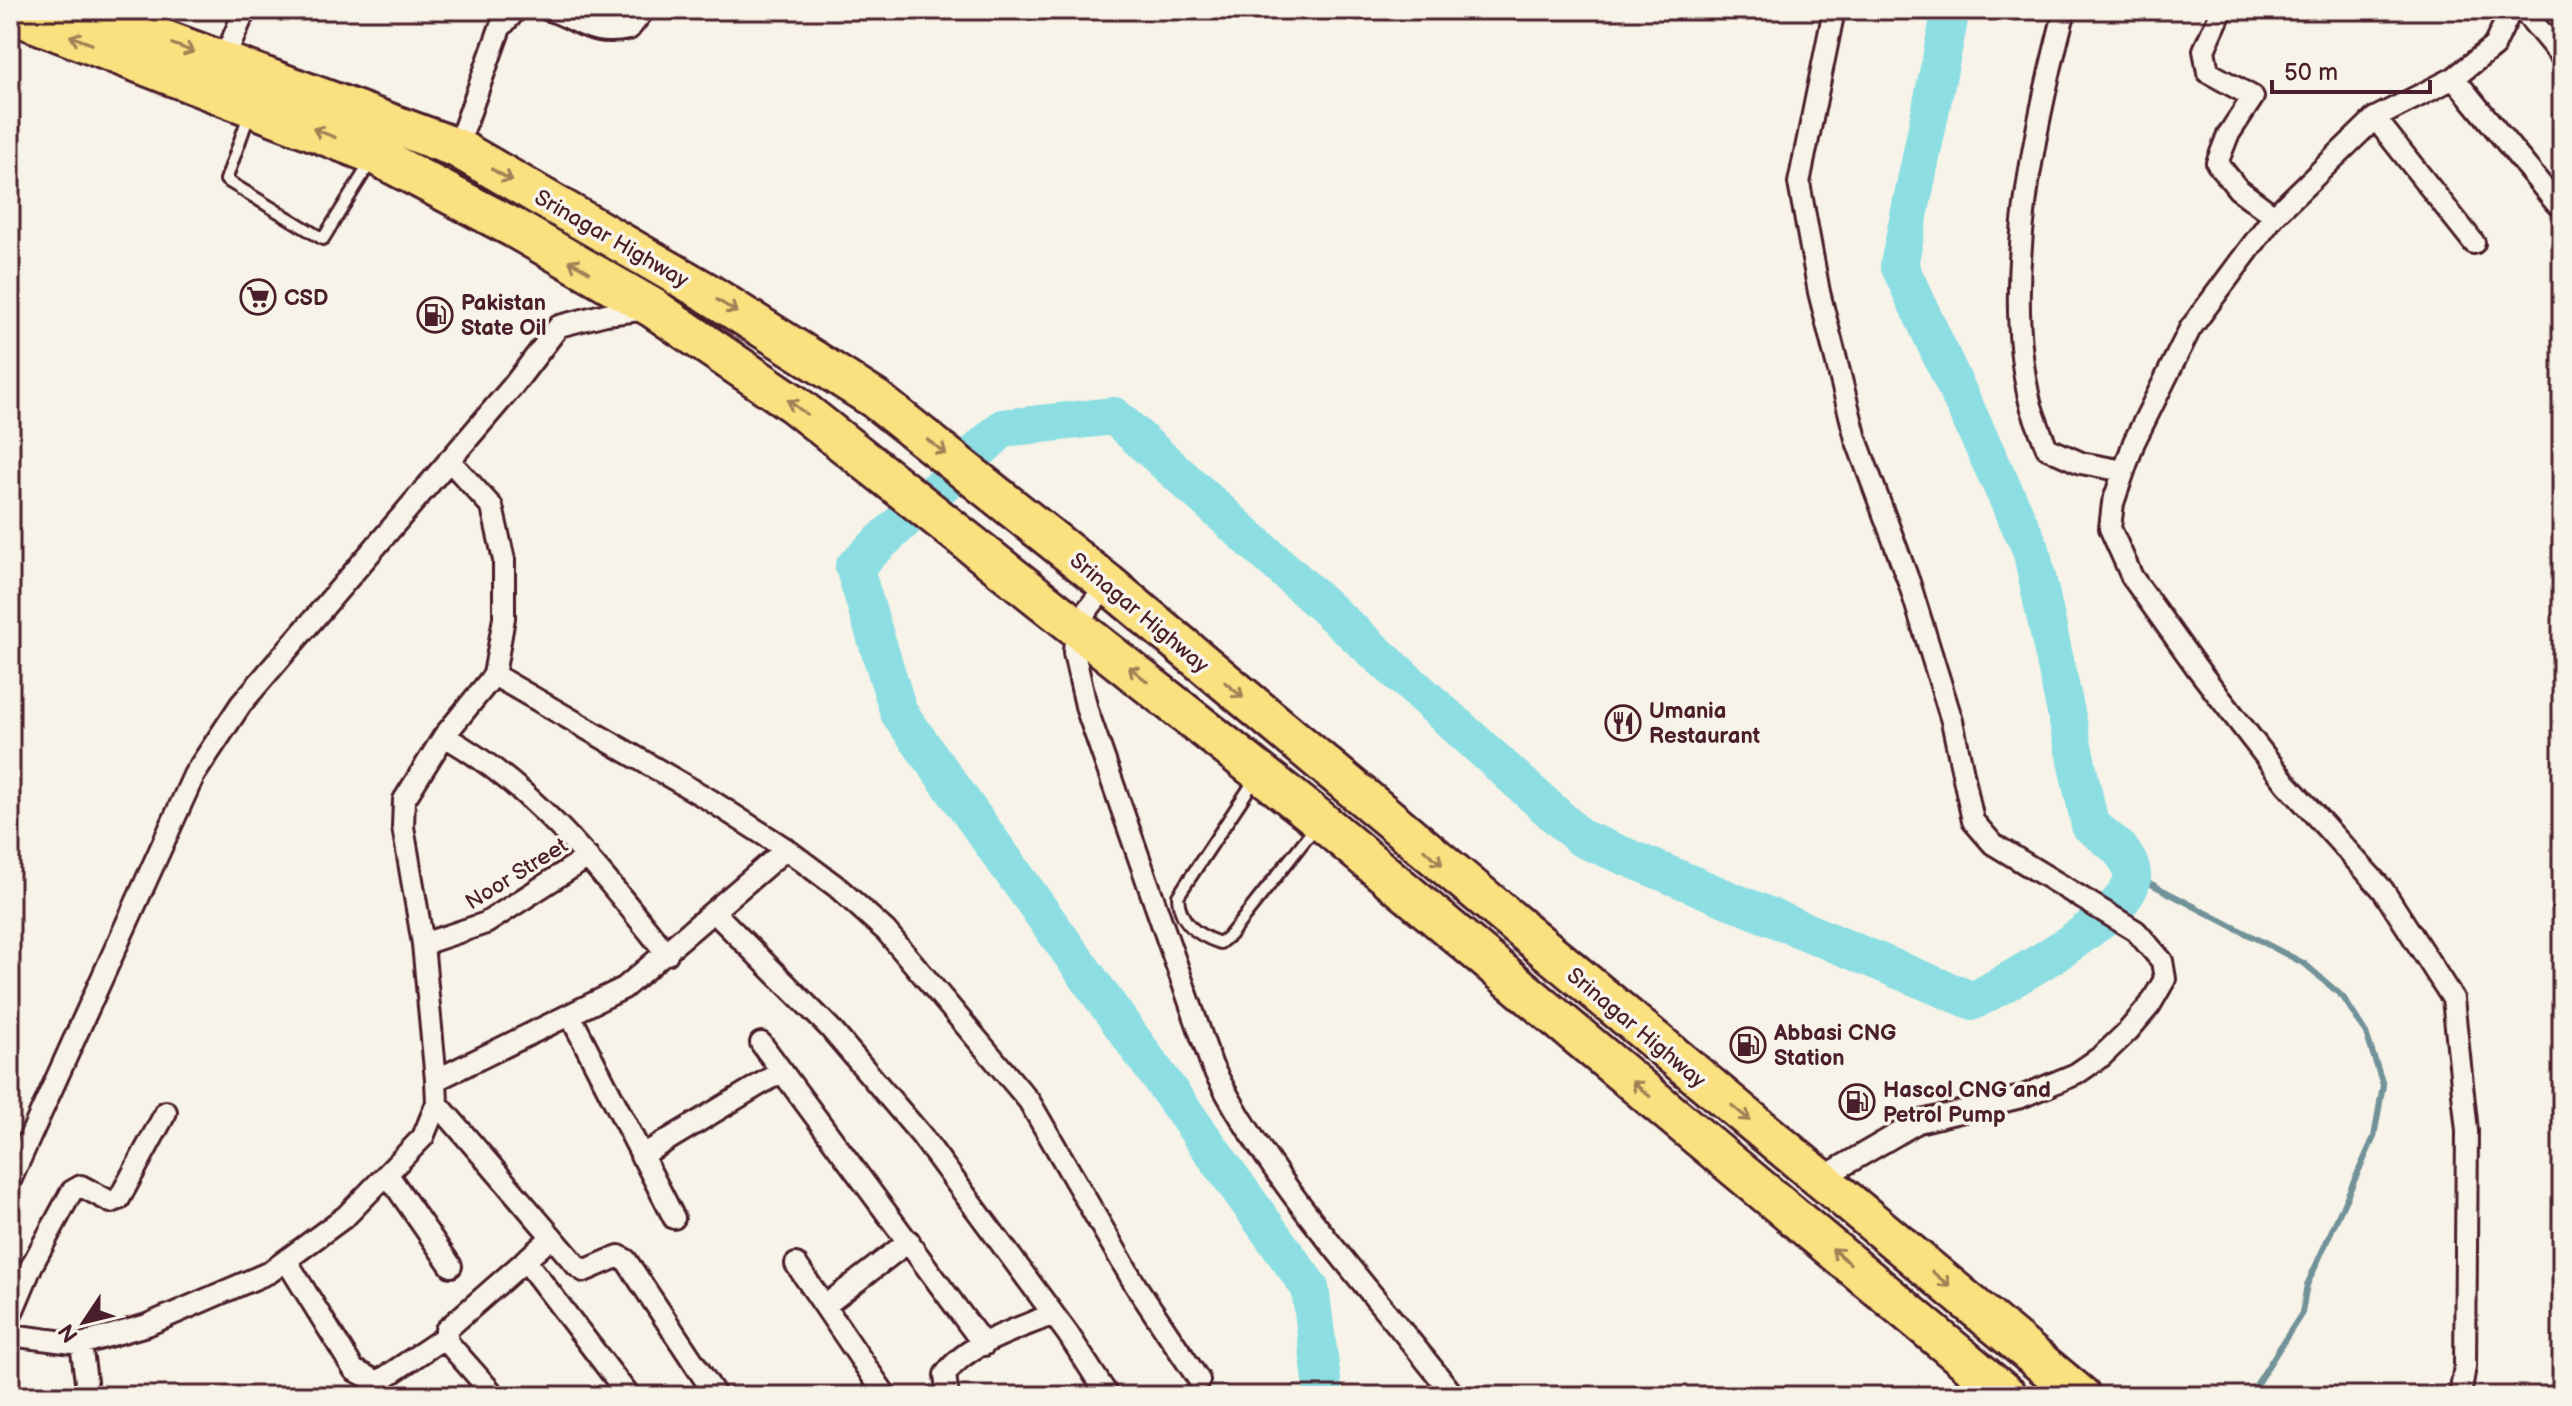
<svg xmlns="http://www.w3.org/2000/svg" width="2572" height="1406" viewBox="0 0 2572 1406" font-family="'Balsamiq Sans',sans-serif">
  <rect width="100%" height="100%" fill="#f7f3e8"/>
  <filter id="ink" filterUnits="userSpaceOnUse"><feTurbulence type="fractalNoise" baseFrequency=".0125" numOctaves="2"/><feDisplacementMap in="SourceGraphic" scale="16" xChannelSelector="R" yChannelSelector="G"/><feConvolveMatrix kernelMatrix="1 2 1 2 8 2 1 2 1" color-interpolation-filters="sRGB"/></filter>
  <g filter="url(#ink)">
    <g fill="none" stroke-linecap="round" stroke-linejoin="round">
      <path stroke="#729299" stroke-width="6" d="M 2132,874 L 2305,964 L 2343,997 L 2366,1033 L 2383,1085 L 2374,1137 L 2307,1285 L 2302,1313 L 2249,1396"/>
      <path stroke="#8cdee2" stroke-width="38" d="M 1324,1396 L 1310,1288 L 899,713 L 854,567 L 1003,428 L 1114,416 L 1581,838 L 1973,1001 C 2005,983 2137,914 2132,874 C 2129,851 2106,838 2090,825 L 2031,549 L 1899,265 L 1951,10"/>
      <defs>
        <path id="lane" d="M 249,115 L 226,180 L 323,239 L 372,160
          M 1256,778 L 1178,896 C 1179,922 1196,935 1220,943 L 1230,935 L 1317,825"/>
        <path id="street" d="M 549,10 C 583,21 590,37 629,29 L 644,10
          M 2065,10 C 2034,128 2001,281 2030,402 C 2034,417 2041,433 2047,448 L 2081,463 L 2124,471
          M 2222,10 L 2204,50 L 2208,72 L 2253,97 L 2228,135 L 2217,163 L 2238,189 L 2274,216
          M 2523,10 L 2562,57
          M 223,62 L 245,10
          M 2454,78 L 2556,203
          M 2375,118 L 2474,243
          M 457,148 L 500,28 L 516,10
          M 1108,584 L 1076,624 L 1074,653 L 1087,710 L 1212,1066 C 1273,1188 1371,1288 1454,1396
          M 494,675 L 710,800 L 786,849 L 837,887 L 886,931 L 1029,1101 L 1136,1286 L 1199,1380
          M 444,736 C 537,788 601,872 667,954
          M 715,913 L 829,1027 L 921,1135 L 1068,1334 L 1108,1396
          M 423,944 L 486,923 L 588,857
          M 570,1015 L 674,1218
          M 761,1043 L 984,1345
          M 436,1080 L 624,988 L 786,849
          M 437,1103 L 577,1266 L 584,1271 L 619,1256 L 626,1260 L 716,1396
          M 641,1156 L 782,1071
          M 388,1175 L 451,1266
          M 1820,1179 L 1918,1122 L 2021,1097 L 2076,1074 L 2102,1056 L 2128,1031 L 2150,1005 L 2165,979 L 2162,961 L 2136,931 L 1993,844 L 1973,821 L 1952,721 L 1909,582 L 1856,439 L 1819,292 L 1799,183 L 1834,10
          M 10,1181 L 194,775 L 241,704 L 513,386 L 559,326 L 606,314 L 649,309
          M 286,1260 L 354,1370 L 378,1382 L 387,1396
          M 525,1260 L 629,1396
          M 796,1264 L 886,1396
          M 826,1305 L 909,1241
          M 10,1317 L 32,1265 L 72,1191 L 81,1186 L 111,1202 L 119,1199 L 166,1112
          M 10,1335 L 81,1344 L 147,1325 L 270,1272 L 346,1216 L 423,1137 L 437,1103 L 436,1080 L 423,944 L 403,827 L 404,800 L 444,736 L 494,675 L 504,618 L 504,560 L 492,507 L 449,460
          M 81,1344 L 88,1396
          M 378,1382 L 445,1337
          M 495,1396 L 448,1343 L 446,1330 L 552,1237
          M 948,1396 L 945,1375 C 966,1343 1019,1329 1053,1314
          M 2460,1396 L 2465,1366 L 2467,1131 L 2453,999 L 2383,890 L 2286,783 L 2197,668 L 2132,577 L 2110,528 L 2113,503 L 2134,442 L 2190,329 L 2274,216 L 2375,118 L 2454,78 L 2494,46 L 2511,10"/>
        <path id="highway" d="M 84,10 L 457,148 L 706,292 L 875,399 L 1108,584 L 2081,1396
          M 10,13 L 375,155 L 514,228 L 653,308 L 794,404 L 1320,820 L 2008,1396"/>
      </defs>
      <use href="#lane" stroke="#4a1f2b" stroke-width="16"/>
      <use href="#street" stroke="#4a1f2b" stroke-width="26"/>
      <use href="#highway" stroke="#4a1f2b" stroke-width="44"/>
      <use href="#lane" stroke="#f7f3e8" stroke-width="10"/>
      <use href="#street" stroke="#f7f3e8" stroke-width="20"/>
      <use href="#highway" stroke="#fbe080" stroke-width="38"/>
    </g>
    <defs><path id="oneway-shaft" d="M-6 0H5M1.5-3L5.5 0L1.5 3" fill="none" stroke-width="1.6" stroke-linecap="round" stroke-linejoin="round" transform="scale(2)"/></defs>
    <g stroke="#a28056">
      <use href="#oneway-shaft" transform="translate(81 40) rotate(-159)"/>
      <use href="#oneway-shaft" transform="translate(183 48) rotate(21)"/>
      <use href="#oneway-shaft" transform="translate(324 133) rotate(-158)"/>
      <use href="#oneway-shaft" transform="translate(502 175) rotate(30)"/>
      <use href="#oneway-shaft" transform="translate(579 266) rotate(-150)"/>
      <use href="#oneway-shaft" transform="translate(727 306) rotate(32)"/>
      <use href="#oneway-shaft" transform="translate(797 407) rotate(-143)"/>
      <use href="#oneway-shaft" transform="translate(937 447) rotate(38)"/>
      <use href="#oneway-shaft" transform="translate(1138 674) rotate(-141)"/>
      <use href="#oneway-shaft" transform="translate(1234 690) rotate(40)"/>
      <use href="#oneway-shaft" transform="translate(1433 857) rotate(40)"/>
      <use href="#oneway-shaft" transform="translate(1641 1089) rotate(-140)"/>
      <use href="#oneway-shaft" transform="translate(1741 1113) rotate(40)"/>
      <use href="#oneway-shaft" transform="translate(1841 1256) rotate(-140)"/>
      <use href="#oneway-shaft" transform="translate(1941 1279) rotate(40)"/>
    </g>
  </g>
  <defs>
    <symbol id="supermarket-ring" viewBox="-11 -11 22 22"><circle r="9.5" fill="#f7f3e8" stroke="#4a1f2b" stroke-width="1.5"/><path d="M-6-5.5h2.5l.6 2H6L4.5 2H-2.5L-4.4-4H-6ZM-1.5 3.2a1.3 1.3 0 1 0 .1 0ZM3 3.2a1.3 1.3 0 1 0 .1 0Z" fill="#4a1f2b"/></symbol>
    <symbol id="fuel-ring" viewBox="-11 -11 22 22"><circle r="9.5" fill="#f7f3e8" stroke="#4a1f2b" stroke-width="1.5"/><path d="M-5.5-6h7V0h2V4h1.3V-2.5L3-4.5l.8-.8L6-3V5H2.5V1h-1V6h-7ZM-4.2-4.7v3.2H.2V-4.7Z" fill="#4a1f2b"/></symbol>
    <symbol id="restaurant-ring" viewBox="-11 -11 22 22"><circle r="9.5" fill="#f7f3e8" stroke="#4a1f2b" stroke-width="1.5"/><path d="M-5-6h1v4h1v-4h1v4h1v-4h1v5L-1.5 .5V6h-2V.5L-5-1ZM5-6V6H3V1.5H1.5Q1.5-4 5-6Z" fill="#4a1f2b"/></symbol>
  </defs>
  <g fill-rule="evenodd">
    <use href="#supermarket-ring" x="238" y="277" width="40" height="40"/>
    <use href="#fuel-ring" x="415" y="295" width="40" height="40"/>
    <use href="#restaurant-ring" x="1603" y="703" width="40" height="40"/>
    <use href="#fuel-ring" x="1728" y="1025" width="40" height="40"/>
    <use href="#fuel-ring" x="1837" y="1082" width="40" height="40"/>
  </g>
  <g text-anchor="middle" stroke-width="7" stroke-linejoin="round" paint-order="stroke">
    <g font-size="22" fill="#4a1f2b" stroke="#f7f3e8">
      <text transform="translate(612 238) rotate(30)" y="8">Srinagar Highway</text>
      <text transform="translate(1140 612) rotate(40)" y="8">Srinagar Highway</text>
      <text transform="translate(516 873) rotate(-32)" y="8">Noor Street</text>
      <text transform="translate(1637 1027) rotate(40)" y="8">Srinagar Highway</text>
    </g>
    <g font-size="22" font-weight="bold" fill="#4a1f2b" stroke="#f7f3e8" text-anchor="start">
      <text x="284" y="305">CSD</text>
      <text x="461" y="310">Pakistan<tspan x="461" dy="25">State Oil</tspan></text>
      <text x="1649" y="718">Umania<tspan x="1649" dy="25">Restaurant</tspan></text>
      <text x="1774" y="1040">Abbasi CNG<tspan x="1774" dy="25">Station</tspan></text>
      <text x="1883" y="1097">Hascol CNG and<tspan x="1883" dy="25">Petrol Pump</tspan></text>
    </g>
  </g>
  <rect width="2572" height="1406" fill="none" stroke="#f7f3e8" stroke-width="40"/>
  <rect x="20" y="20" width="2532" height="1366" fill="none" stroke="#4a1f2b" stroke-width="3" filter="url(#ink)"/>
  <g transform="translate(84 1322) rotate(235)" stroke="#f7f3e8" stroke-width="6" paint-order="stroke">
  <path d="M0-6L14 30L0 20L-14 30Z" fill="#4a1f2b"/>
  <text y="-12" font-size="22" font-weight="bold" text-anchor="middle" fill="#4a1f2b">N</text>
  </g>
  <path d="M2272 80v12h158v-12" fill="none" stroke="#4a1f2b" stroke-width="4"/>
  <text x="2284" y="80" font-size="24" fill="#4a1f2b" stroke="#f7f3e8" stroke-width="6" paint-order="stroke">50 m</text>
</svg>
